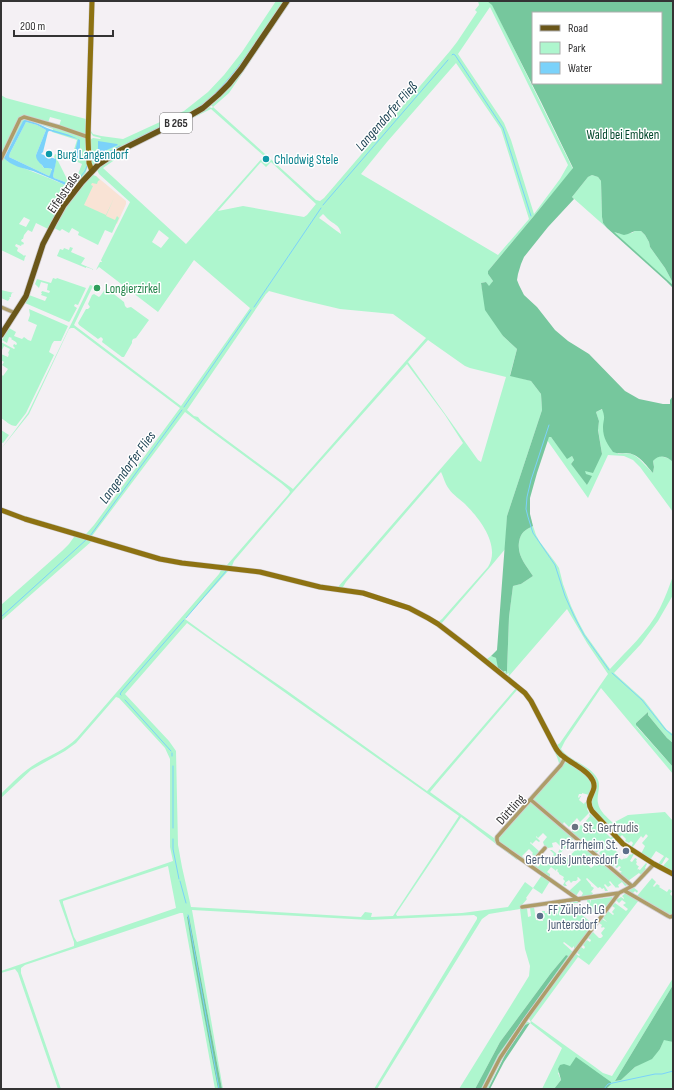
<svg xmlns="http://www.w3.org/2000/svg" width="674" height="1090" viewBox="0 0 674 1090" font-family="'Sofia Sans Condensed',sans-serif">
  <rect width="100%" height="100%" fill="#f4f0f4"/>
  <path fill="#f9e3d5" d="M 96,176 L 126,201 L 126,204 L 117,224 L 71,202 Z"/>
  <path fill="#aef6ce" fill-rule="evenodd" d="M 276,1 L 285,1 L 236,72 L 218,93 L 198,108 L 94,166 L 91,164 L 90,140 L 93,138 L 100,139 L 101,138 L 93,136 L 91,133 L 91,121 L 91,131 L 93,134 L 101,136 L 123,139 L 184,111 L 208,92 L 224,75 L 242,52 Z
    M 289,1 L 291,1 L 229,93 L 213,107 L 316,200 L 320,201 L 324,198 L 450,51 L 457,42 L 477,12 L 475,10 L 479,5 L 478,1 L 487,1 L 492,4 L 571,165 L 573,169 L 488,271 L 488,274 L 493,281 L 489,287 L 486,282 L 481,283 L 483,294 L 503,336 L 517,349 L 510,375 L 531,381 L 541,394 L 542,410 L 507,516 L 506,548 L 491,566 L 441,624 L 487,659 L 491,656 L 496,658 L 500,669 L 496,668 L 426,616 L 341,588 L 341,587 L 336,588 L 231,567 L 230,566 L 226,566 L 175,561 L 68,530 L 12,512 L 86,534 L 94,525 L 180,408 L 74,328 L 71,328 L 69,329 L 29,414 L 1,449 L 28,413 L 90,285 L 93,286 L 95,284 L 97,283 L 100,285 L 101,289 L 99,292 L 96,292 L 92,288 L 74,325 L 181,406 L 250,308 L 194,260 L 158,312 L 99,267 L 96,270 L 100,262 L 102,262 L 101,260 L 130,202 L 99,174 L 97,170 L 114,156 L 209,107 L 212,108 L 213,107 L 211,105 L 212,103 ZM 490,7 L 568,165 L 560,179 L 534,214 L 511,140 L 504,123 L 458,54 ZM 456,63 L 501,129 L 529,219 L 498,255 L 361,174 L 387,142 ZM 211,109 L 264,156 L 186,244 L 103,168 L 132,148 ZM 261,162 L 266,167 L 271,162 L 316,204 L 307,215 L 304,217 L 243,206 L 218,211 ZM 323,214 C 325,216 326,217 328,219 C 333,224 340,225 341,234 C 333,229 327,223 319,218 ZM 159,230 L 169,238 L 161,248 L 152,242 ZM 269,291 L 302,300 L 340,309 L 393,314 L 426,338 L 293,489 L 201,421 L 198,417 L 194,416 L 187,410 L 266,294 ZM 428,340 L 465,366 L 470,368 L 506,377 L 481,462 L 478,460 L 408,362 ZM 407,364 L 445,415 L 463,443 L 338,587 L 318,584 L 251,569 L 232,566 L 234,561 L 293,492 ZM 185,412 L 281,483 L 289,490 L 290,492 L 288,495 L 227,565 L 180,561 L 165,558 L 92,536 ZM 441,472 C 444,478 445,484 449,489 C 453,495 460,499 465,504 C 480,519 501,546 488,567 L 442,619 L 438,622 L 405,604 L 363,591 L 343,587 L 346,582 Z
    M 1,95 L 6,98 L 32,105 L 86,119 L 86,134 L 85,135 L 59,126 L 61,120 L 50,117 L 48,123 L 24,116 L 1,156 Z
    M 23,118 L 61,129 L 85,138 L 87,141 C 88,158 92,172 76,184 L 73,184 L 71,181 L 78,174 L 82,164 L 71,159 L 77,140 L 52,132 L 53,129 L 26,119 L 5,154 L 7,161 C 26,170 46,176 65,185 L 65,182 L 54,178 L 53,176 L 56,160 L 54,157 L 55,154 L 57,155 L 57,159 L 72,189 L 72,191 L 48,229 L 36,223 L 32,232 L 28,230 L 24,235 L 23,239 L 22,239 L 21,241 L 24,243 L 23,245 L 22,244 L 21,246 L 16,244 L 15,246 L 18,248 L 17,251 L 23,255 L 24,256 L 25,255 L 26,256 L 25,257 L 24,261 L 1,250 L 1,160 L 21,120 ZM 24,217 L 30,220 L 26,227 L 19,224 Z
    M 26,122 L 37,125 L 46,130 L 36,155 L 43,167 L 44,168 L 48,167 L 52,170 L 51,175 L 49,176 L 9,157 L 10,153 Z
    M 93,175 L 96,176 L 100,180 L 98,181 L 97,184 L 92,183 L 91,185 L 93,186 L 84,205 L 106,215 L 114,198 L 106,216 L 115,220 L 117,216 L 119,218 L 112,233 L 105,230 L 98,245 L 78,235 L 79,232 L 72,228 L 69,233 L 62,229 L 60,231 L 54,228 C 65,208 75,193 90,176 Z
    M 592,175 L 598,177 L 601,181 L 602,217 L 603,223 L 607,228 L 572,197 L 588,177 Z
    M 612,231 L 620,234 L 632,233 L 635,231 L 641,231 L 645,235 L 649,242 L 650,247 L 665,268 L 673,283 L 673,285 Z
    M 70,247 L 73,248 L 71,252 L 85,258 L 81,264 L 95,270 L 86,267 L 86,268 L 57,256 L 60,249 L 63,250 L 64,248 L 69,250 Z
    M 53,278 L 56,279 L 57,278 L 86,288 L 78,305 L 75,304 L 74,306 L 77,308 L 70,321 L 69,322 L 25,303 L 29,295 L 45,301 L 47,297 L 41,295 L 42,293 L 41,293 L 42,291 L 49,293 L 50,291 L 47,290 L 48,284 L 41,282 L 39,288 L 35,284 L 37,279 L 51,283 Z
    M 106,288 L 124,302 L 125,306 L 127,308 L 131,307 L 149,320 L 136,338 L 133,339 L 132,341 L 132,343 L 124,357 L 122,357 L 102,342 L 103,339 L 101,337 L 98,339 L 79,325 L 78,323 L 86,309 L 88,309 L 90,307 L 88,304 L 92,295 L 94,294 L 99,297 L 101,295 Z
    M 1,290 L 14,293 L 12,293 L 11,295 L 11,297 L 9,297 L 10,298 L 8,301 L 1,298 Z
    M 29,309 L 68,326 L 61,341 L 54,341 L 52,344 L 49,352 L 54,355 L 26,413 L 16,426 C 10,426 6,421 1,418 L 1,374 L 3,376 L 8,369 L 2,365 L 4,362 L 1,360 L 1,354 L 8,357 L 9,354 L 8,353 L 10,349 L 4,346 L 2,350 L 1,350 L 1,342 L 14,349 L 15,348 L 13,346 L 14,344 L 16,345 L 17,344 L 16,342 L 11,339 L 12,338 L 9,337 L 7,343 L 2,340 L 9,328 L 16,332 L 14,336 L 22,339 L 24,337 L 28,340 L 31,341 L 37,325 L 28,321 L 30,315 Z
    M 603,409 L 605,420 L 603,428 L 618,454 C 631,452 635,454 644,464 C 647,467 650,470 653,473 L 654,467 L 653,461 L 656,457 L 661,456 L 670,459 L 673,462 L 673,512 L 640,467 L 633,460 L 624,456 L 608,455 L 588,498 L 547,440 L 549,437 L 551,437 L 567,458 L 572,456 L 574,460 L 571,464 L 588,485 L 584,471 L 602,454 L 598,429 L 599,421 L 596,412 Z
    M 1,430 L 9,435 L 3,443 L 1,442 Z
    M 1,511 L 20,518 L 162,560 L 220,568 L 222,570 L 225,571 L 227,569 L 230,569 L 256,572 L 318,587 L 361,594 L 400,606 L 429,620 L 476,655 L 526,695 L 559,754 L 561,761 L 560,765 L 496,838 L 496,841 L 497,843 L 521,860 L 518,859 L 517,860 L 461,817 L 396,914 L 397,916 L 462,913 L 508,907 L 525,882 L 533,888 L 542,875 L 550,881 L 542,894 L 533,888 L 526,898 L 527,899 L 522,905 L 523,908 L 527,908 L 528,917 L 531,916 L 530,908 L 534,907 L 536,920 L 543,921 L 542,911 L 545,911 L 545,913 L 547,913 L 547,911 L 552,910 L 553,913 L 557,913 L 557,915 L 558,914 L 559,904 L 578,901 L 578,903 L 574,903 L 576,913 L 579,913 L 580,915 L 582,915 L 593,924 L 575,949 L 574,948 L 574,946 L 572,948 L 564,942 L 563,943 L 573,952 L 503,1049 L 494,1065 L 482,1089 L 481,1089 L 498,1055 L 567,956 L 566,955 L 551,973 L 500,1042 L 475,1089 L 459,1089 L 529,976 L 530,966 L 525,949 L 520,909 L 489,914 L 482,919 L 377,1089 L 374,1089 L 477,919 L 477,917 L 474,915 L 369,920 L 192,910 L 223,1089 L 222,1089 L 189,916 L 188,915 L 187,917 L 200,992 L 218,1089 L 215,1089 L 183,913 L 180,913 L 25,965 L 21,968 L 21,973 L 61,1089 L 58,1089 L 18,973 L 15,969 L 1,973 L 1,971 L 74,946 L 74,942 L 59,900 L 173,861 L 170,847 L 170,759 L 165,748 L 119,698 L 116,697 L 76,743 L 65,751 L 31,770 L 1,798 L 1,794 C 12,783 23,771 37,763 C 51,755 66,749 77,738 L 219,574 L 221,570 L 220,569 L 178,565 L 163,562 L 92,541 L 1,621 L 1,605 L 62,551 L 69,544 L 74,537 L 72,534 L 12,517 L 4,514 ZM 229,570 L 263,575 L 319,589 L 354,593 L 368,597 L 409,610 L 424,618 L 442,629 L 516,688 L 428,790 L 427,791 L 286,690 L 218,643 L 185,619 L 221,579 ZM 187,623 L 459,816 L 393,916 L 371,917 L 372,913 L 365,912 L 361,917 L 191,907 L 182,867 L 178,845 L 176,751 L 169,741 L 125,694 ZM 517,690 L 519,690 L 523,694 L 530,702 L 557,757 L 559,763 L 558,766 L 494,838 L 430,792 L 440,780 ZM 168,866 L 176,908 L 77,942 L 74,937 L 63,903 L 63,901 Z
    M 533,526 L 536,535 L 540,542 L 555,562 L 559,568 L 563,584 L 571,606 L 578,621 L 585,634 L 610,669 C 627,650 648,632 660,608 C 665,598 669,587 673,576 L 673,595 L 658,621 L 641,644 L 614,673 L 644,700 L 667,730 L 673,734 L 673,743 L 667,738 L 648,715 L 648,712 L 636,723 L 637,727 L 673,767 L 673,774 L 601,688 L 565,741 L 561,749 C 570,761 590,765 597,778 C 602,786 596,795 598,803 C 599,811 608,818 613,823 L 628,815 L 665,812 L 673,821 L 673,872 L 663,866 L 669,859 L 666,857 L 662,864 L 658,864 L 664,856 L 656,851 L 650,860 L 641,854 L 645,846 L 642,843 L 648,836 L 646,834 L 643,838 L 641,836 L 632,848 L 631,847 L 633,843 L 631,841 L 629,843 L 625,841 L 626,839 L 622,835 L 619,838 L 611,828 L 609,828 C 604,822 592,812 590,805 C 588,795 600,790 592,777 L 560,753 L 560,749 L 555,745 L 529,695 L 508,677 L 509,673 L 505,675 L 503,671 L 506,671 L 506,674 L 507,671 L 509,617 L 513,586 L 521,584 L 533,576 C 526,565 517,556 519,542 C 521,532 525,530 533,526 ZM 567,609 L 587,643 L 608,674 L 560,743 L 557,745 L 529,694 L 509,676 Z
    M 566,762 L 567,762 L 587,775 L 593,784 L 589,795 L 582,793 L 582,794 L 579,794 L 578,797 L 579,798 L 580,796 L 581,796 L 579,800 L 584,804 L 585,802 L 587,803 L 588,808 L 587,809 L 589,813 L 580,822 L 577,818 L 569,827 L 564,822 L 562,826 L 533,800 L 534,797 L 563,764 Z
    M 530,802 L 531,802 L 574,838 L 556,858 L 562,863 L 581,845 L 594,856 L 586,863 L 591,868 L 595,865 L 596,866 L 600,862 L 628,885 L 625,886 L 622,882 L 618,885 L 619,887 L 618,888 L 617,887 L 616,888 L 610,881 L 609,882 L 612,886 L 611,885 L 608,887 L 605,884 L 604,885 L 608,891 L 605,891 L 604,888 L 602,889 L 600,887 L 598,888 L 587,878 L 586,879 L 591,885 L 591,886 L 594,888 L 591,892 L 593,893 L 591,896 L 579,897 L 580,896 L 581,897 L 583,893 L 580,890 L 576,896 L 569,891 L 581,880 L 578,877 L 577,878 L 578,879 L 576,881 L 573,881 L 571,883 L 569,880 L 565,883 L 567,886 L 565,886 L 563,885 L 565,881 L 563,879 L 564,877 L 559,874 L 559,873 L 557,871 L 558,870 L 557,869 L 555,871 L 555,870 L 551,867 L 547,872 L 550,874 L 550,877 L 534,866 L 534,863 L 535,861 L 536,862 L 535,864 L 538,867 L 541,863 L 543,865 L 545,864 L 546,863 L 544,861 L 547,856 L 551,857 L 554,854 L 550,850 L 552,850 L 557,854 L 560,849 L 560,846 L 556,842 L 552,843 L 553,847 L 554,847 L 548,848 L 544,845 L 543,842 L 547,837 L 543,833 L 538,838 L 536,836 L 536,837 L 540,841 L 539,842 L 536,840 L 532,844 L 531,842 L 530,843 L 540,852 L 532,861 L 531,860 L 534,856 L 532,854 L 533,853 L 529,849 L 522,856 L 526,860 L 500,843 L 498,839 Z
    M 590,814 L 604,827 L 602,829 L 611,838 L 612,836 L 614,839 L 616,840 L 615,842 L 616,843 L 612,847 L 619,854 L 618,857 L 622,860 L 629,851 L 623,859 L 627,858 L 630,854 L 631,855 L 633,853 L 634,854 L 630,861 L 632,862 L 635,858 L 637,859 L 636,861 L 637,862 L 636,864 L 638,866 L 639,866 L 637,870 L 638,869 L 640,870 L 646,863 L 647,864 L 645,868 L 646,869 L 641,875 L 639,873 L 628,881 L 619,873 L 622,872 L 619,870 L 621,867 L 619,866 L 617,868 L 615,867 L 617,865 L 616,864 L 611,867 L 606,862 L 608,862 L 607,859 L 603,861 L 601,859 L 603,857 L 599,853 L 602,850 L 601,849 L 595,854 L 590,848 L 591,847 L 595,850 L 596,849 L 591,845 L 594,841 L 593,840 L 588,847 L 571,832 L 581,825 L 582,826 L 590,816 L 589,815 Z
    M 652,878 L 656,882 L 653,886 L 654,887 L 657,884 L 660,886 L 659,887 L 667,892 L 669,889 L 672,891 L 670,894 L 673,897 L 673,919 L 669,918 L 639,900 L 589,965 L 578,957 L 531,1021 L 595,1067 L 603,1073 L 612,1076 L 673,978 L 673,985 L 615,1081 L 621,1080 L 635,1067 L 642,1063 L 660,1049 L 664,1039 L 673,1042 L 673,1089 L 606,1089 L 610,1084 L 570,1066 L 558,1073 L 561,1080 L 554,1089 L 542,1089 L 562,1048 L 530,1023 C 516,1028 494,1075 488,1089 L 486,1089 L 504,1054 L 526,1022 L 528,1022 L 530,1023 L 531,1022 L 529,1019 L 529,1018 L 575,953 L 579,956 L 580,955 L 577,953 L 581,947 L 584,949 L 585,947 L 583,945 L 587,940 L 590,942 L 591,940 L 588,938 L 593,932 L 599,938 L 601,938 L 603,936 L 601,933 L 605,928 L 603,927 L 602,928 L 601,927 L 602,925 L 599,923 L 602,919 L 607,922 L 603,918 L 608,911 L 613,915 L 614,914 L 612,912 L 615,908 L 612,906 L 615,903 L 626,911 L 628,909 L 623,905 L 626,903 L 622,900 L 619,903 L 616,900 L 621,897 L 624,899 L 624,898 L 622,896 L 633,887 L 638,891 L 637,893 L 635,891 L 633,893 L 637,896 Z
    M 612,897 L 613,899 L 600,916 L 593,912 L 591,913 L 589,912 L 587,900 L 590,900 L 591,904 L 591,900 Z"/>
  <path fill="#76c79d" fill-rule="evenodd" d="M 487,1 L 673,1 L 673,283 L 665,268 L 650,247 L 649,242 L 645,235 L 641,231 L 635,231 L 628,234 L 624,235 L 614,232 L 673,285 L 673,288 L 666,281 L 607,228 L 603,223 L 602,217 L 601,181 L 598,177 L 592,175 L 588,177 L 572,197 L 574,199 L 548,227 L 524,257 L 521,264 L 518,274 L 517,280 L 519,285 L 524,295 L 537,307 L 555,330 L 568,341 L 589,354 L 625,391 L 639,399 L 663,404 L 670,404 L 670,400 L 673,396 L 673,462 C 667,456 659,454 653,461 L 654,467 L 653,473 C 646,465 638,453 626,453 C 621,453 618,454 613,452 C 608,445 603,438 603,428 C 603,419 606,419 602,409 L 596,412 L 599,421 L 598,430 L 602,454 L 593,473 L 585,471 L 586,474 L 592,476 L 587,485 L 571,464 L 574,460 L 572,456 L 567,459 L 551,437 L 549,437 L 537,473 L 530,498 L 530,514 L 533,526 C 525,530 521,532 519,542 C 517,556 526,565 533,576 L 521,584 L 513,586 L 509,617 L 507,671 L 506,674 L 506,671 L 504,671 L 504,672 L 498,668 L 496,658 L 491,656 L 497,650 L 507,516 L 542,410 L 541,394 L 531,381 L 510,376 L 517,349 L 503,336 L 485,310 L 481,283 L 486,282 L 489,286 L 493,281 L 488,274 L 488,271 L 538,211 L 573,168 L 541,102 L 492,5 ZM 533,13 L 661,13 L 661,83 L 533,83 Z
    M 648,712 L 648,715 L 667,738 L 673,743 L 673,767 L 636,725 L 636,723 Z
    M 189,915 L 189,916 L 222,1089 L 218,1089 C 207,1032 196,974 187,917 Z
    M 566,955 L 568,956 L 498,1055 L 481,1089 L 475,1089 L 500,1042 L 551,973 Z
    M 673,985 L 673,1042 L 664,1040 L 660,1049 L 652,1059 L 635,1067 L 621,1080 L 615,1081 Z
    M 530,1023 L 504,1062 L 490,1089 L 488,1089 L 506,1053 L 525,1025 Z
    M 576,1057 L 611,1082 L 611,1084 L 606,1089 L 554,1089 L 561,1080 L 558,1069 L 560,1065 L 564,1064 L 570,1066 Z"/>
  <path fill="#7bd2fa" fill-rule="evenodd" d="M 26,119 C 34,121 40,125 47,128 C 58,132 70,134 80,140 L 80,156 L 79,159 L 76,158 L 74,155 L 78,139 L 50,131 L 49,131 L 48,132 L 43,152 L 41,154 L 56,159 L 56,162 L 53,176 L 54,178 L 65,182 L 65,185 C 55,180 43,175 33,171 C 23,168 11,166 4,158 L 21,125 L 23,121 ZM 26,122 L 37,125 L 46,130 L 36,155 C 36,160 39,162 42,165 L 44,168 L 48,168 L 52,169 L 50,175 L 49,176 L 9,157 L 10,153 L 24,126 Z
    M 98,141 L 117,144 L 118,145 L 98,154 Z"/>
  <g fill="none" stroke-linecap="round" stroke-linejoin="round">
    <path stroke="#7bd2fa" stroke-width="1" d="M 452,55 L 453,54 L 455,55 L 503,128 L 531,216
      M 192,112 C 222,92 240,65 260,36
      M 126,144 L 176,119
      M 101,156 L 120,146
      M 75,184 L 85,171 L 87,166
      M 63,202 L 72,189
      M 323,205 L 448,60
      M 254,307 L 321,208
      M 184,407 L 251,310
      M 549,425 L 531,480 L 527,497 L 526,509 L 528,517 L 533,533 L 555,565 L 565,596 L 574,616 L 584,635 L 609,670
      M 90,536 L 182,410
      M 1,617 L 87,539
      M 186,618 L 227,570
      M 612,673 L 642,700 L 665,729 L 673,736
      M 121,695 L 120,694 L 122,691 L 184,620
      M 125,700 L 171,751
      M 172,753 L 172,756
      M 173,766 L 173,828
      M 173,839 L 173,849 L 179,879
      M 180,881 L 186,903
      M 188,915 L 219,1089
      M 604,1089 L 608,1084 L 655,1074 L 662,1074 L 673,1071"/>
    <defs>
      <path id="street" d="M 1,159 L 20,119 L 24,117 L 59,127 L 88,137
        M 1,307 L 15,313
        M 565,758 L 561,765 L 497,837 L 497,840 L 498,843 L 579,900
        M 531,800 L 632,886
        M 530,865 L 545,848
        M 625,891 L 668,916 L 670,917 L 673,916
        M 522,907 L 619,893 L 634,885 L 654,864
        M 484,1089 L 500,1058 L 526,1019 L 574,953 L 619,893"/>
      <path id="secondary" d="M 92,1 L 88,137 L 89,163 L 92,171
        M 1,510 L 25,519 L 160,559 L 182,563 L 260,572 L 320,587 L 363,593 L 409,608 L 428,618 L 438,624 L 468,647 L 525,693 L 531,701 L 554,745 C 556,749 559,754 564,757 C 572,764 588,770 593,781 C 598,793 583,797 592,811 L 623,844 L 654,864 L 673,874"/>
      <path id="primary" d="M 1,335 L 26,296 L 43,244 L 54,223 L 64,205 L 82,182 L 98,165 L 119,151 L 191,115 L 203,108 L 218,95 L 229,84 L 241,69 L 287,1"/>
    </defs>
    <use href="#street" stroke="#d1ced1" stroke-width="5"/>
    <use href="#secondary" stroke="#d1ced1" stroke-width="6"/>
    <use href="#primary" stroke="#d1ced1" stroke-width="7"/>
    <use href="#street" stroke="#ae9c69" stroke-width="3.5"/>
    <use href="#secondary" stroke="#8d7212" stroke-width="5"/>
    <use href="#primary" stroke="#6a5619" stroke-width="5.5"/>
  </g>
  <g fill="#0f9aa8" stroke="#fff" stroke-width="1.5">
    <circle cx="49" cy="154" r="4"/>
    <circle cx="266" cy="159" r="4"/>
  </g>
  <circle fill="#2e9e5b" stroke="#fff" stroke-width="1.5" cx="97" cy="288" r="4"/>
  <circle fill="#6b7280" stroke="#fff" stroke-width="1.5" cx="575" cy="827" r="4"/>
  <g fill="#5c6f8a" stroke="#fff" stroke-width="1.5">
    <circle cx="626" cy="851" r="4"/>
    <circle cx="540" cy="916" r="4"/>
  </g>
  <g text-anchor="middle" stroke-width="3" stroke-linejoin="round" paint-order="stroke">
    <rect fill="#fff" stroke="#717071" stroke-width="1" x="160" y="113" width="32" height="20" rx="3"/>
    <g font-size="12" font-weight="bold" fill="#343334">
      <text x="176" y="127">B 265</text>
    </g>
    <g font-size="13" fill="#03482d" stroke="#fff">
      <text x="623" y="139">Wald bei Embken</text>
    </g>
    <g font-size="13" fill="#0d838f" stroke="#fff" text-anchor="start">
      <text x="57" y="159">Burg Langendorf</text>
      <text x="274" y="164">Chlodwig Stele</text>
    </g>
    <g font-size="13" fill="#343334" stroke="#fff">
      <text transform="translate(63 192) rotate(-55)" y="5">Eifelstraße</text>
      <text transform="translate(510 809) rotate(-48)" y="5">Düttling</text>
    </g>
    <g font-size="13" fill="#27864d" stroke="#fff" text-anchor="start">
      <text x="105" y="293">Longierzirkel</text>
    </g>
    <g font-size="13" fill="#5b616d" stroke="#fff" text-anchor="start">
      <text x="583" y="832">St. Gertrudis</text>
    </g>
    <g font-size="13" fill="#4e5e75" stroke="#fff" text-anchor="end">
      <text x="618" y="849">Pfarrheim St.<tspan x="618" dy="15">Gertrudis Juntersdorf</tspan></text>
      <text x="548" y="914" text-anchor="start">FF Zülpich LG<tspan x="548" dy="15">Juntersdorf</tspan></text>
    </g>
    <g font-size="14" font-style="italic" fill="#1c4253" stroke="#fff">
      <text transform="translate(386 116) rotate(-49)" y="5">Langendorfer Fließ</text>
      <text transform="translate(127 467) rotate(-54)" y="5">Langendorfer Flies</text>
    </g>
  </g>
  <rect width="674" height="1090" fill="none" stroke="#343334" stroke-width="4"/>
  <rect x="532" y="12" width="130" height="72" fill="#ffffff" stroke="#aeadae"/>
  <rect x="540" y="25" width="20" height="6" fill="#6a5619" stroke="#aeadae"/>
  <text x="568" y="32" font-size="12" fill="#343334">Road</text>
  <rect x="540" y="42" width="20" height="12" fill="#aef6ce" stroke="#aeadae"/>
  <text x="568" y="52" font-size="12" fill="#343334">Park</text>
  <rect x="540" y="62" width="20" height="12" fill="#7bd2fa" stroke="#aeadae"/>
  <text x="568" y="72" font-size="12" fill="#343334">Water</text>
  <path d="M14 30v6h99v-6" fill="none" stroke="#343334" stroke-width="2"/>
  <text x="20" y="30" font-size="12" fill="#343334" stroke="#ffffff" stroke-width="3" paint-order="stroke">200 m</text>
</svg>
